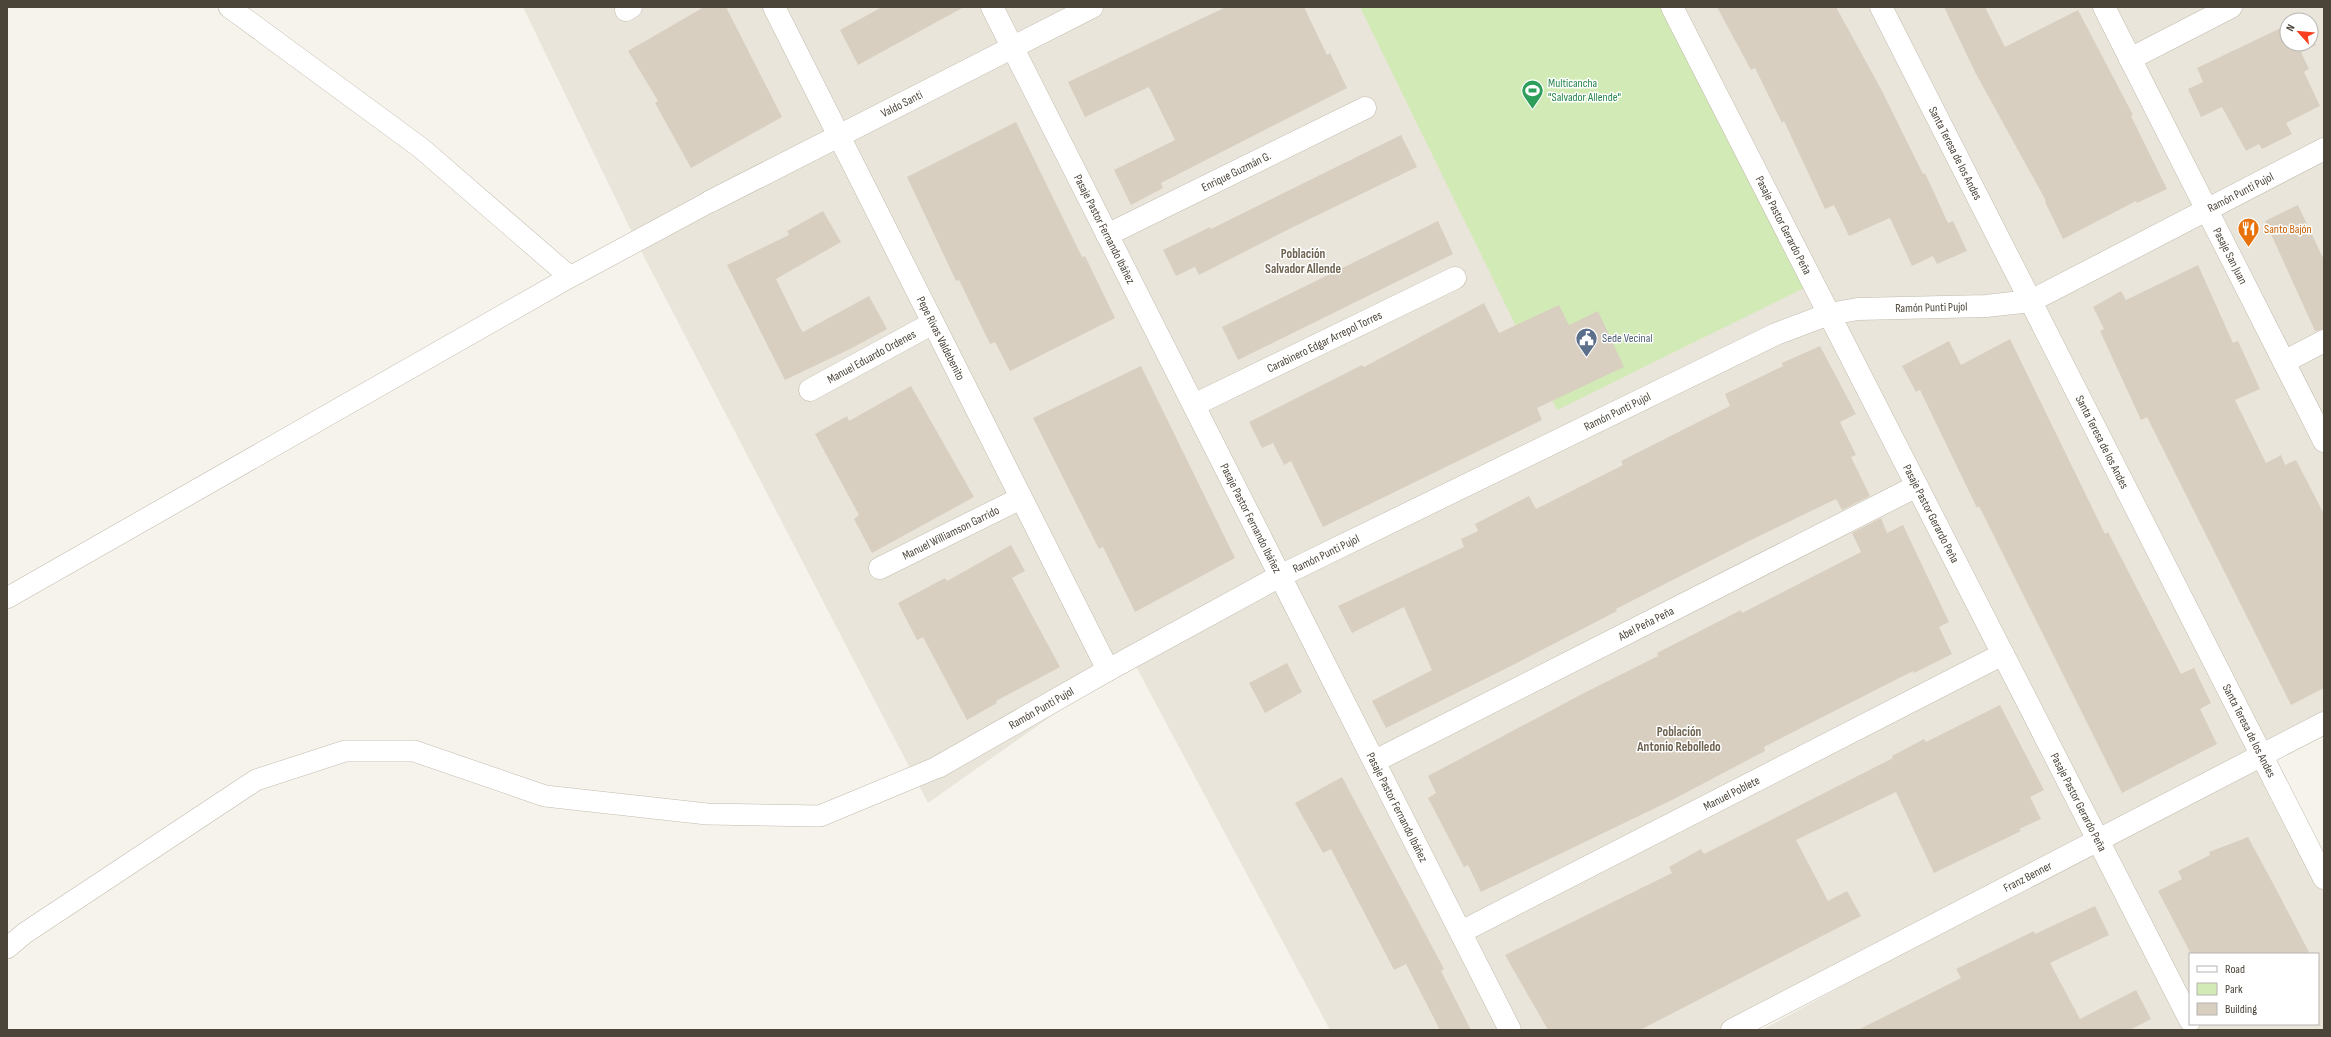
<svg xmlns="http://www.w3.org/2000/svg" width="2331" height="1037" viewBox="0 0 2331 1037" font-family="'Sofia Sans Condensed',sans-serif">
  <rect width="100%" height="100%" fill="#f6f3ec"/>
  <path fill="#eae5da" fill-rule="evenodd" d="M 523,7 L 2324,7 L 2324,712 L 1754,1030 L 1330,1030 L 1132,659 L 928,803 L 641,251 ZM 2287,20 L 2311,20 L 2311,44 L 2287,44 Z
    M 2262,756 L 2324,871 L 2324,1030 L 1762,1030 ZM 2190,954 L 2318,954 L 2318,1024 L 2190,1024 Z"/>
  <path fill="#d2eab5" d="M 1360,7 L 1667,7 L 1804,288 L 1557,410 Z"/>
  <path fill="#d8cfc1" d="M 704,7 L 726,7 L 782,117 L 691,168 L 655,103 L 658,101 L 628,51 Z
    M 882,7 L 964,7 L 858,65 L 840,30 Z
    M 1226,7 L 1304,7 L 1327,55 L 1330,53 L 1347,88 L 1161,183 L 1163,188 L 1131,205 L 1114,170 L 1175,140 L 1149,87 L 1085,117 L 1068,82 Z
    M 1717,7 L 1836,7 L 1881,89 L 1923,174 L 1925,173 L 1948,223 L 1953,221 L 1967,251 L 1937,264 L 1933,256 L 1912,266 L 1890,218 L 1849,236 L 1834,205 L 1825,209 L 1784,121 L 1782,123 L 1755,68 L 1751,70 Z
    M 1944,7 L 1985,7 L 2005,47 L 2078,10 L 2133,115 L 2131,116 L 2167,189 L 2137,203 L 2136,201 L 2063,239 L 2045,202 L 2046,201 L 1975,72 Z
    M 2287,25 L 2287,44 L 2311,44 L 2311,35 L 2316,45 L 2301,52 L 2309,69 L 2304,72 L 2320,106 L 2286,123 L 2292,134 L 2262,149 L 2259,144 L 2246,151 L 2222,107 L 2201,117 L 2188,89 L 2203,82 L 2197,68 Z
    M 1016,122 L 1082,257 L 1085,256 L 1115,318 L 1010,371 L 995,342 L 990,344 L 959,280 L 956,281 L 907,177 Z
    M 1401,135 L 1417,167 L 1287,230 L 1199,275 L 1195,267 L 1176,276 L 1163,250 L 1210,227 L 1211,229 Z
    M 2298,205 L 2324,260 L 2324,329 L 2315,331 L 2265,221 Z
    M 823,211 L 841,242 L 776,279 L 800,328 L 803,332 L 869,296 L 887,329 L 850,349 L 785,380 L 727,265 L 789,235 L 787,231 Z
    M 1438,221 L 1453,254 L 1238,360 L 1222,327 Z
    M 2198,265 L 2233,343 L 2238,341 L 2260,389 L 2235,400 L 2266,463 L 2281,455 L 2285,465 L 2296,460 L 2324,514 L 2324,688 L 2291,705 L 2147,417 L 2141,420 L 2100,331 L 2104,329 L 2093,307 L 2121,291 L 2126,300 Z
    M 1484,303 L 1499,333 L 1559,305 L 1569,325 L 1598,311 L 1624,367 L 1537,408 L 1542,420 L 1323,527 L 1291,461 L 1284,465 L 1273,443 L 1262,448 L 1249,422 L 1362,365 L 1364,367 Z
    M 2010,339 L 2105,534 L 2108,532 L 2181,674 L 2194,668 L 2211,703 L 2200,709 L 2217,744 L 2122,793 L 1979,506 L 1977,508 L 1920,390 L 1916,392 L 1902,366 L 1949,341 L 1961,365 Z
    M 1820,346 L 1856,414 L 1840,422 L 1856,455 L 1851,457 L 1870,496 L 1842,510 L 1836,499 L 1749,541 L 1616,609 L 1617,611 L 1515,664 L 1386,728 L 1372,701 L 1432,670 L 1404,607 L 1352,633 L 1338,606 L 1464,547 L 1461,539 L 1478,531 L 1475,524 L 1529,496 L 1536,509 L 1623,465 L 1621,461 L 1730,406 L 1725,394 L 1783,366 L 1782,363 Z
    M 1141,366 L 1235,558 L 1135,612 L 1103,547 L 1099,549 L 1033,418 Z
    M 911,386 L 974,497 L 872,553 L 854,519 L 859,515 L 815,434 L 847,416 L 849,421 Z
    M 1881,518 L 1887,533 L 1903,525 L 1949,622 L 1939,627 L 1952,654 L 1914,673 L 1913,671 L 1764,747 L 1765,751 L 1672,800 L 1481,892 L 1468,865 L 1464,867 L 1428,798 L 1436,793 L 1428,776 L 1582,694 L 1658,656 L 1657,653 L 1741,610 L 1742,613 L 1861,552 L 1852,533 Z
    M 1011,545 L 1025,571 L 1012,578 L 1060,667 L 996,701 L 997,703 L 967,720 L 923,637 L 917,640 L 898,603 L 945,578 L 947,581 Z
    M 1287,663 L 1302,692 L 1265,713 L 1249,683 Z
    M 2000,705 L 2044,790 L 2030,797 L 2041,819 L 2019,829 L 2021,831 L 1934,873 L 1896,792 L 1796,840 L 1828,901 L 1847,891 L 1861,916 L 1640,1030 L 1548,1030 L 1505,955 L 1672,873 L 1669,867 L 1701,849 L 1704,854 L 1893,758 L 1892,756 L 1924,739 L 1926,742 Z
    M 1342,777 L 1444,969 L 1441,971 L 1471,1030 L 1440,1030 L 1406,964 L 1394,970 L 1331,849 L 1323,853 L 1295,803 Z
    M 2248,837 L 2276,889 L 2310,954 L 2191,954 L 2158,891 L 2182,879 L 2178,871 L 2210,855 L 2209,852 Z
    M 2095,906 L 2109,935 L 2050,963 L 2080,1019 L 2136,990 L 2151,1019 L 2130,1030 L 1858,1030 L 1961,978 L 1956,969 L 2034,931 L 2035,934 Z"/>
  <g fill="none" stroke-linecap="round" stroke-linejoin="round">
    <defs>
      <path id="service" d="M 229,7 L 421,148 L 570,277
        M 7,598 L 570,277 L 711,201
        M 7,948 L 25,933 L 256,780 L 345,751 L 414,751 L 545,796 L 707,814 L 820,816 L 938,767"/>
      <g id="minor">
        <path id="s1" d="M 774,7 L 1108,670"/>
        <path id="s2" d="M 992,7 L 1510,1030"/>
        <path id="s3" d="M 1672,7 L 2190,1020"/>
        <path id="s4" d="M 1881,7 L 2324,878"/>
        <path id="s5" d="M 2104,7 L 2324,441"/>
        <path d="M 626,10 L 631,7"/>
        <path d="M 2130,59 L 2231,7"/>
        <path id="s6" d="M 711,201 L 1092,7"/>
        <path id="s7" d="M 1107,235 L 1365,108"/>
        <path d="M 2284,362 L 2324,341"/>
        <path id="s8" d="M 810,390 L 933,323"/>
        <path id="s9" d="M 1194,405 L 1455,278"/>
        <path id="s10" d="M 880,568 L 1021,498"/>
        <path id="s11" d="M 1375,761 L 1917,486"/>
        <path id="s12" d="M 938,767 L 1108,670 L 1280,576 L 1776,334 L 1829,314 L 1858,309 L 1986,306 L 2031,301 L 2324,149"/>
        <path id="s13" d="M 1461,932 L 2003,654"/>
        <path id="s14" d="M 1732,1030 L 2324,723"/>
      </g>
    </defs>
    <use href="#service" stroke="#c2bbae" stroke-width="22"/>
    <use href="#minor" stroke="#c2bbae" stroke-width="23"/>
    <use href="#service" stroke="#fff" stroke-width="21"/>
    <use href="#minor" stroke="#fff" stroke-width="22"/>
  </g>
  <defs>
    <symbol id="stadium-pin" viewBox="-11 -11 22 30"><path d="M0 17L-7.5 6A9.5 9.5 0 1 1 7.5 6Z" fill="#2e9e5b" stroke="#fff"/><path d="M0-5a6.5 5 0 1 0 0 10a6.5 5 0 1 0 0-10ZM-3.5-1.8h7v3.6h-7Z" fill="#fff"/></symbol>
    <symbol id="restaurant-pin" viewBox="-11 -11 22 30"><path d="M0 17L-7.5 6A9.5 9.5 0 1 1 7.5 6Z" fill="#e8710a" stroke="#fff"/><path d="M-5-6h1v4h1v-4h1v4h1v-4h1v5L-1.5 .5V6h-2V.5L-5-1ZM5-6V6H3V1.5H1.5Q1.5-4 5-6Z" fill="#fff"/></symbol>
    <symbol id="civic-pin" viewBox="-11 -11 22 30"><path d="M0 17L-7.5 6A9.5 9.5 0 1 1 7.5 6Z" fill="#5c6f8a" stroke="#fff"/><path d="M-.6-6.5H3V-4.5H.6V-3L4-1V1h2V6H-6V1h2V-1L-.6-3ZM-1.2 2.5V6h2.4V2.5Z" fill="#fff"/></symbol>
  </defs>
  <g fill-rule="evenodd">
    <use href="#stadium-pin" x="1520" y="78" width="25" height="34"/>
    <use href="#restaurant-pin" x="2236" y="216" width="25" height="34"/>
    <use href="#civic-pin" x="1574" y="326" width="25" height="34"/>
  </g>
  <g text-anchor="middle" stroke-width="3" stroke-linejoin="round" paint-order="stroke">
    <g font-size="12" fill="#27864d" stroke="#fff" text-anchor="start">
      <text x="1548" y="87">Multicancha<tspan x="1548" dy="14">"Salvador Allende"</tspan></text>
    </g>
    <g font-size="12" fill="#4b4439" stroke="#fff">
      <text dy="4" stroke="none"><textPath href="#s6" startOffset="214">Valdo Santi</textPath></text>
      <text dy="4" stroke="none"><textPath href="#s4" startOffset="164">Santa Teresa de los Andes</textPath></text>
      <text dy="4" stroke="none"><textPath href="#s7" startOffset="144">Enrique Guzmán G.</textPath></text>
      <text dy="4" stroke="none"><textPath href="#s12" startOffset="1439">Ramón Punti Pujol</textPath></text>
      <text dy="4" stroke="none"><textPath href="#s3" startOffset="245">Pasaje Pastor Gerardo Peña</textPath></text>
      <text dy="4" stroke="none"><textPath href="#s2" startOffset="249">Pasaje Pastor Fernando Ibáñez</textPath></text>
      <text dy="4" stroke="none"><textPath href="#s5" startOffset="279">Pasaje San Juan</textPath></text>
      <text dy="4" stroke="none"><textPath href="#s12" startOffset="1103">Ramón Punti Pujol</textPath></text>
      <text dy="4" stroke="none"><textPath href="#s1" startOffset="371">Pepe Rivas Valdebenito</textPath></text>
      <text dy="4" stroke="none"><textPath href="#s9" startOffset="145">Carabinero Edgar Arrepol Torres</textPath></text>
      <text dy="4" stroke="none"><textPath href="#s8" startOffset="70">Manuel Eduardo Ordenes</textPath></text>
      <text dy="4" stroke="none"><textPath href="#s12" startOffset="767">Ramón Punti Pujol</textPath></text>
      <text dy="4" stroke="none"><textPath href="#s4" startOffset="488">Santa Teresa de los Andes</textPath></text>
      <text dy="4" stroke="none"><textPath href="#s3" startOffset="569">Pasaje Pastor Gerardo Peña</textPath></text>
      <text dy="4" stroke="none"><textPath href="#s2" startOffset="573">Pasaje Pastor Fernando Ibáñez</textPath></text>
      <text dy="4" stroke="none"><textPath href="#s10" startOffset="79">Manuel Williamson Garrido</textPath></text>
      <text dy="4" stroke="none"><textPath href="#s12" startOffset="443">Ramón Punti Pujol</textPath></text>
      <text dy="4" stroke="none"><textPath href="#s11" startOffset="304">Abel Peña Peña</textPath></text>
      <text dy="4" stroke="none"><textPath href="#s12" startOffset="119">Ramón Punti Pujol</textPath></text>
      <text dy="4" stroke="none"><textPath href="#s4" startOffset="812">Santa Teresa de los Andes</textPath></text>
      <text dy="4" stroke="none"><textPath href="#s13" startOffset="304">Manuel Poblete</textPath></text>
      <text dy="4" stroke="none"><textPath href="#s3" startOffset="893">Pasaje Pastor Gerardo Peña</textPath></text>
      <text dy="4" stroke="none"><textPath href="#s2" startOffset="897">Pasaje Pastor Fernando Ibáñez</textPath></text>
      <text dy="4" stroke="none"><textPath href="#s14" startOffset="333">Franz Benner</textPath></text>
    </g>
    <g font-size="12" fill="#c56008" stroke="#fff" text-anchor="start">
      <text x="2264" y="233">Santo Bajón</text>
    </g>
    <g font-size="12" fill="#4e5e75" stroke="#fff" text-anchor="start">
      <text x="1602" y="342">Sede Vecinal</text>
    </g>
    <g font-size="13" font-weight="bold" fill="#6e6250" stroke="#fff">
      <text x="1303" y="258">Población<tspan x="1303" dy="15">Salvador Allende</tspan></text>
      <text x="1679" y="736">Población<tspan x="1679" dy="15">Antonio Rebolledo</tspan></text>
    </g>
  </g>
  <rect width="2331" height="1037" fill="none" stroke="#4b4439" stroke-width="16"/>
  <rect x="2189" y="953" width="130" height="72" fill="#ffffff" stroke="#b7b4b0"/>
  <rect x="2197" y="966" width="20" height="6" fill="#ffffff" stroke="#b7b4b0"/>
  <text x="2225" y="973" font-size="12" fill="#4b4439">Road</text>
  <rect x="2197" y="983" width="20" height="12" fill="#d2eab5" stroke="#b7b4b0"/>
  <text x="2225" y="993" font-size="12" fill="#4b4439">Park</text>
  <rect x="2197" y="1003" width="20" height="12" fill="#d8cfc1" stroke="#b7b4b0"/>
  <text x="2225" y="1013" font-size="12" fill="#4b4439">Building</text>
  <g transform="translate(2299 32) rotate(297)"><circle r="19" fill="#ffffff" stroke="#b7b4b0"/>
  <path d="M0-3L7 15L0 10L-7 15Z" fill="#fc3f1d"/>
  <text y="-6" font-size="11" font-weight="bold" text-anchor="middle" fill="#4b4439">N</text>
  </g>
</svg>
